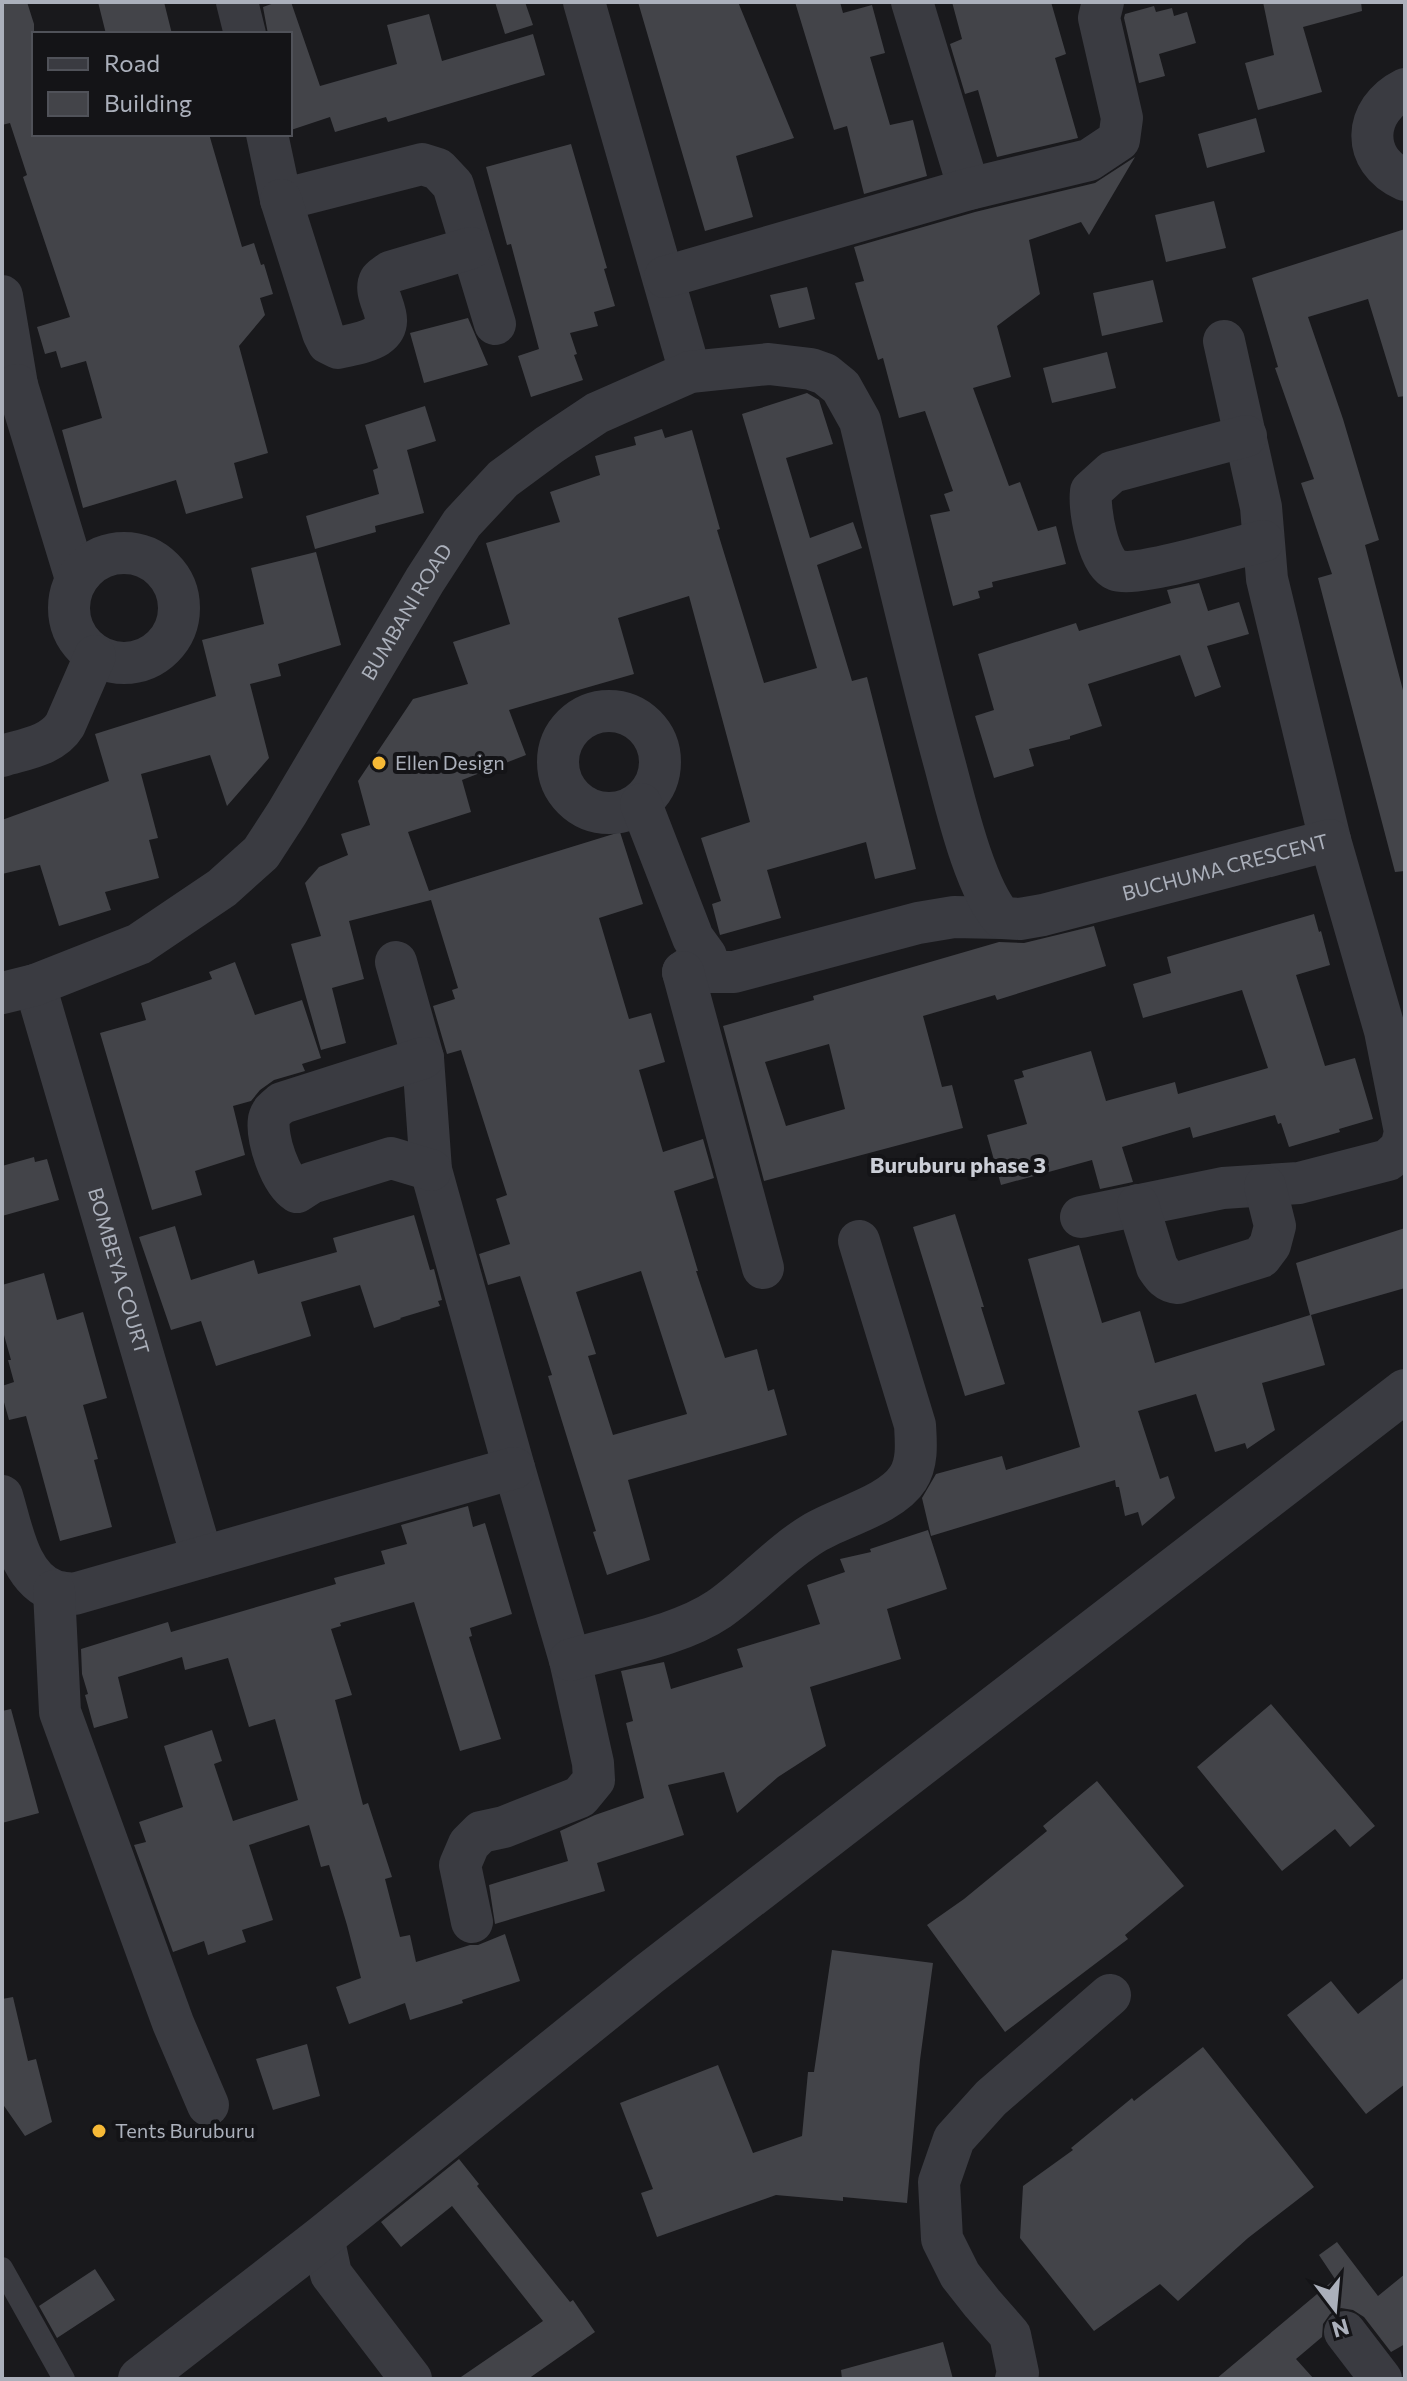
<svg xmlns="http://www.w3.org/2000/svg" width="1407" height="2381" viewBox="0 0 1407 2381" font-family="Commissioner,sans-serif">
  <rect width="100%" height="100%" fill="#19191c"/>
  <path fill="#434449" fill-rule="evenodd" d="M 2,2 L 27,2 L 34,24 L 34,134 L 209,134 L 242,247 L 254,243 L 261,265 L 264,264 L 273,294 L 260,298 L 265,315 L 239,346 L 268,453 L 234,463 L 243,498 L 186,514 L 176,480 L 83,508 L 62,430 L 102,418 L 86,361 L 61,368 L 56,351 L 45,354 L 37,327 L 70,317 L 23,177 L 27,175 L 10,123 L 2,125 Z
    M 98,2 L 164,2 L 172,34 L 106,34 Z
    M 277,2 L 291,2 L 320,86 L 397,64 L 387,25 L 429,14 L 442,61 L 533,34 L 545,75 L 388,122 L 386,117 L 335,132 L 330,117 L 291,130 L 290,34 L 268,34 L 263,7 Z
    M 495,2 L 525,2 L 533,25 L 505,34 Z
    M 638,2 L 738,2 L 794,138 L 736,156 L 753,217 L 705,231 Z
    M 795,2 L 840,2 L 843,13 L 872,5 L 885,53 L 870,57 L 890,125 L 913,120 L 927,176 L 864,194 L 847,126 L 834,130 Z
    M 952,2 L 1051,2 L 1066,54 L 1055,58 L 1078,138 L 997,157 L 978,90 L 965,94 L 950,44 L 962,39 Z
    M 1263,2 L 1361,2 L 1362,11 L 1303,27 L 1322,92 L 1258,110 L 1245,63 L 1274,55 Z
    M 1154,6 L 1156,12 L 1172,8 L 1174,16 L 1187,12 L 1196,43 L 1159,54 L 1165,76 L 1139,83 L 1124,18 L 1125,14 Z
    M 1256,118 L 1265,152 L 1207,168 L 1198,134 Z
    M 571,144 L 607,268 L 604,269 L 615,306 L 594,312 L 598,326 L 570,333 L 577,354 L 574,355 L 583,380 L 531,397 L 518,356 L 539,349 L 511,244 L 507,245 L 486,167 Z
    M 1135,157 L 1089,235 L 1081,222 L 1029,240 L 1040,294 L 997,326 L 1011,377 L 973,388 L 1009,486 L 1020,482 L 1038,531 L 1056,526 L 1066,564 L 992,582 L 993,587 L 978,591 L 980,598 L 953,606 L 930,515 L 950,511 L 944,494 L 953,491 L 925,411 L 899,418 L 883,358 L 878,360 L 855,283 L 864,281 L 854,247 L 975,212 L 1095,183 Z
    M 1214,201 L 1226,248 L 1166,262 L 1155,215 Z
    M 1405,229 L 1405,396 L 1398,397 L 1368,299 L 1308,317 L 1343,419 L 1379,540 L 1365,545 L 1405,698 L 1405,871 L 1395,872 L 1318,578 L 1332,574 L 1301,483 L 1314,479 L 1275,368 L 1278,367 L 1252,278 Z
    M 1153,280 L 1163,322 L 1102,336 L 1093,293 Z
    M 807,287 L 815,319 L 779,328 L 770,295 Z
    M 468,318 L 488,365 L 424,383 L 410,333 Z
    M 1107,352 L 1116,388 L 1052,403 L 1043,368 Z
    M 807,393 L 819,400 L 833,444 L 786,458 L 810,538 L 853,522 L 862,548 L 817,565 L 852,681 L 867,677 L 916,869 L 875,879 L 866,842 L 767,870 L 781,918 L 720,935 L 712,904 L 721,901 L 701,838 L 750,822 L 689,596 L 618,618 L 634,674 L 509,710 L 526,755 L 462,780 L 471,812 L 408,832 L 429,891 L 620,832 L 643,904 L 599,918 L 629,1019 L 651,1013 L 665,1062 L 639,1070 L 663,1152 L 703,1139 L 714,1178 L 674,1191 L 698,1271 L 696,1271 L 725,1358 L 757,1349 L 768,1391 L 774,1389 L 787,1435 L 628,1480 L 650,1560 L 607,1575 L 593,1532 L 596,1531 L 548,1376 L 552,1375 L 520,1276 L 488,1285 L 479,1254 L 510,1244 L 496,1199 L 507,1195 L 461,1050 L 447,1054 L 433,1006 L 455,999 L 452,990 L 458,988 L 431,900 L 349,921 L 364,979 L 332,988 L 346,1043 L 321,1050 L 291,944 L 321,936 L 305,883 L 319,867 L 348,855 L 341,834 L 370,825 L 358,781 L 413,699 L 468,684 L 453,642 L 510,624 L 486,543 L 560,522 L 550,492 L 600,475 L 595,456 L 636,445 L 634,437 L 662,429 L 665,438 L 692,430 L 720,529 L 717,530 L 764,683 L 817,668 L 742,414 ZM 641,1271 L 687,1414 L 613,1435 L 588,1356 L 596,1354 L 576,1292 Z
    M 425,406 L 436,441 L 407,450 L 424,513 L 375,526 L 376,532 L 315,549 L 306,516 L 379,494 L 373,470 L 378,468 L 365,425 Z
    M 316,552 L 341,645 L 278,664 L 281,676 L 250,684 L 269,758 L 227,806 L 210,755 L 141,774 L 158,838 L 149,840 L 159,878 L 105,892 L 111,910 L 59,926 L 40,865 L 2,874 L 2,820 L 109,781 L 95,734 L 216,696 L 202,640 L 264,624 L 251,568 Z
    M 1199,583 L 1208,611 L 1239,602 L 1249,634 L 1207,646 L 1221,687 L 1195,697 L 1180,655 L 1088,684 L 1102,726 L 1070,736 L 1070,739 L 1029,749 L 1034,766 L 994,778 L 975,716 L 994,710 L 978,654 L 1076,623 L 1079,631 L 1171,603 L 1167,590 Z
    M 1314,914 L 1319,932 L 1321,931 L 1330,965 L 1296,975 L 1325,1066 L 1355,1058 L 1373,1119 L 1339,1129 L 1340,1132 L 1289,1147 L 1281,1123 L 1278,1124 L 1275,1115 L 1193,1138 L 1190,1127 L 1122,1147 L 1133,1182 L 1100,1189 L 1092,1160 L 1001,1185 L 987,1135 L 1027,1124 L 1014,1080 L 1024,1077 L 1022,1071 L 1091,1051 L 1106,1101 L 1175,1082 L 1178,1094 L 1268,1068 L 1242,990 L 1143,1018 L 1133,984 L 1171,973 L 1167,957 Z
    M 1094,926 L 1106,966 L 997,1000 L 995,995 L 923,1016 L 942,1087 L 952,1085 L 963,1128 L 764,1181 L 723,1026 L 814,1000 L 813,996 L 999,942 L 1024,943 ZM 829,1044 L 845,1109 L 786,1126 L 765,1062 Z
    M 235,962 L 255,1015 L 302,1000 L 321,1058 L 302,1064 L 305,1071 L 274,1080 L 260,1090 L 251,1101 L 233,1106 L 245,1155 L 195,1171 L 202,1195 L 152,1210 L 100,1033 L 146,1020 L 141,1003 L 212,979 L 209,972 Z
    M 34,1157 L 35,1162 L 47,1159 L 59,1200 L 2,1216 L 2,1166 Z
    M 955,1214 L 984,1307 L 981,1307 L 1005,1384 L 965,1396 L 913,1227 Z
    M 414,1215 L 430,1270 L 434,1269 L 442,1300 L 438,1301 L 440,1306 L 400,1318 L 401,1319 L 374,1328 L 360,1285 L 301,1302 L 311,1336 L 216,1366 L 201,1321 L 171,1330 L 139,1237 L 175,1226 L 191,1280 L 254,1260 L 258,1274 L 337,1252 L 333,1238 Z
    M 1405,1228 L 1405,1288 L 1311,1315 L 1325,1365 L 1262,1383 L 1275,1430 L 1247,1449 L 1245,1443 L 1215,1452 L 1196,1394 L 1138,1411 L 1160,1479 L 1168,1476 L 1175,1498 L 1142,1526 L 1138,1512 L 1125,1516 L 1119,1487 L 1116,1487 L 1115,1480 L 931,1536 L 922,1498 L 936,1474 L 1002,1456 L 1006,1470 L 1080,1447 L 1028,1259 L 1079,1245 L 1102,1323 L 1140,1311 L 1155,1363 L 1310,1315 L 1296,1263 Z
    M 44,1273 L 57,1320 L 83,1312 L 107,1398 L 83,1405 L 98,1459 L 94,1460 L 112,1527 L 60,1541 L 26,1416 L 9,1420 L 2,1395 L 2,1386 L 14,1382 L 8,1360 L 11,1360 L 2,1328 L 2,1285 Z
    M 468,1506 L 473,1527 L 485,1523 L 512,1614 L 470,1628 L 472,1636 L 469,1637 L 501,1739 L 460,1751 L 414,1602 L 340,1623 L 341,1626 L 331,1629 L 352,1695 L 335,1700 L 363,1805 L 368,1803 L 392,1877 L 385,1879 L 400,1937 L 410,1935 L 416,1962 L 470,1945 L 478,1945 L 505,1934 L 520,1981 L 462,2000 L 463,2003 L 410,2020 L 405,2003 L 349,2024 L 336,1987 L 361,1978 L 347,1925 L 329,1865 L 321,1867 L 309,1825 L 249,1845 L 273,1920 L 242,1930 L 246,1942 L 208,1955 L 204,1941 L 173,1952 L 134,1845 L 146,1842 L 139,1822 L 183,1807 L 164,1746 L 212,1730 L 222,1761 L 214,1764 L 233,1821 L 298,1800 L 275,1719 L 249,1727 L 228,1658 L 185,1670 L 182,1657 L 118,1677 L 128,1718 L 94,1728 L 85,1695 L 88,1694 L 82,1674 L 81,1649 L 168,1622 L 171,1632 L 336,1584 L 334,1578 L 385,1564 L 381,1551 L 407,1544 L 401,1525 Z
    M 928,1530 L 947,1589 L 887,1609 L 901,1659 L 810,1687 L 826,1746 L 778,1777 L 737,1813 L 724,1772 L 668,1785 L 684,1835 L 597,1863 L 605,1891 L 495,1924 L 489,1885 L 568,1861 L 560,1831 L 595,1815 L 644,1798 L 626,1723 L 633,1721 L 621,1671 L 664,1662 L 671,1689 L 743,1667 L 737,1649 L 820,1624 L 807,1585 L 845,1572 L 840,1559 L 871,1552 L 870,1549 Z
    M 1271,1704 L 1375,1826 L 1350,1847 L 1335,1829 L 1282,1871 L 1197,1767 Z
    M 11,1709 L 39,1813 L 2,1823 L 2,1711 Z
    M 1097,1781 L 1184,1886 L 1125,1935 L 1128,1939 L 1005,2032 L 927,1925 L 964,1899 L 1047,1831 L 1043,1826 Z
    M 832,1950 L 933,1963 L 920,2060 L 907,2203 L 843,2197 L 843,2201 L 776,2195 L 657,2237 L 641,2193 L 653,2189 L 620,2103 L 718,2065 L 753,2153 L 802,2136 L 808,2072 L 814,2072 Z
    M 1405,1977 L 1405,2084 L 1366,2114 L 1287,2015 L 1331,1981 L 1358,2014 Z
    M 13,1997 L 28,2061 L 36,2059 L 52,2122 L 25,2136 L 2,2103 L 2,1999 Z
    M 307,2044 L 320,2096 L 273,2110 L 256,2059 Z
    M 1203,2047 L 1314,2187 L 1248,2238 L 1178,2301 L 1160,2284 L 1094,2331 L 1020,2238 L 1023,2186 L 1073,2150 L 1071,2148 L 1132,2098 L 1134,2101 Z
    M 459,2159 L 479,2184 L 477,2186 L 570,2302 L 573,2300 L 595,2332 L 528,2379 L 458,2379 L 543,2321 L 452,2206 L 401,2247 L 381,2222 Z
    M 1337,2242 L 1378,2296 L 1405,2274 L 1405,2344 L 1391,2352 L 1364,2317 L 1353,2310 L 1341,2308 L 1330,2314 L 1323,2324 L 1322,2337 L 1296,2359 L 1314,2379 L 1216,2379 L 1335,2279 L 1319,2255 Z
    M 95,2269 L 115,2300 L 57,2338 L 39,2306 Z
    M 943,2342 L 953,2379 L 842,2379 L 841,2370 Z"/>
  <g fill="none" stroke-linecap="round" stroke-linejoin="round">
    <path stroke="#3a3b41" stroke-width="22" d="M 2,2268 L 64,2379"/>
    <g stroke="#3a3b41" stroke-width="42">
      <path d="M 237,2 L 245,34"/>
      <path d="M 584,2 L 690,372"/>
      <path d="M 912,2 L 969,189"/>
      <path d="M 1405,89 C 1363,110 1360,160 1405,180"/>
      <path d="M 267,134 L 281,200 L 422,164 L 438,169 L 453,185 L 495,324"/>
      <path d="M 281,200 L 323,333 L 328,343 L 338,348 C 350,345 366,343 377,336 C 400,320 371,297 380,280 C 381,278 389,273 390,272 L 471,248"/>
      <path d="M 665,277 L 969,189 L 1089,160 L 1119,140 L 1122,118 L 1099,18 L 1103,2"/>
      <path d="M 2,296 L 17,385 L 2,390"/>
      <path d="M 1224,341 L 1261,507 L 1267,579 L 1330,840"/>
      <path d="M 17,385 L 76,579"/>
      <path d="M 1246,436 L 1112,472 L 1091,491 C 1089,509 1098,563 1116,570 C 1136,578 1237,547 1263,541"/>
      <circle cx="124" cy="608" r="55"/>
      <circle cx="609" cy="762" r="51"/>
      <path d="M 2,756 C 24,749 52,746 65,725 L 95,656"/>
      <path d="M 641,804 L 693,938 L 706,956 L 683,972 L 734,972 L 918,923 L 954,917 L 1002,918"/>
      <path d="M 396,962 L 423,1058 L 431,1170 L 514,1468 L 570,1660 L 593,1763 L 594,1780 L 580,1797 L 504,1827 L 481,1832 L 469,1844 L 460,1865 L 472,1922"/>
      <path d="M 683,972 L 763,1268"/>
      <path id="s1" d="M 35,985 L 202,1557"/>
      <path id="s2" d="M 2,993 L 35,985 L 139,944 L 222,888 L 261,853 L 287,813 L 425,580 L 462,523 L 503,479 L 549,445 L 597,413 L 690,372 L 769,364 L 811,369 L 825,374 L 841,387 L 860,421 C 888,536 914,651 945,765 C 956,806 975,888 1002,918 L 1020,919 L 1043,915 L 1330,840 L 1385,1031 L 1405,1132 L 1401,1148 L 1388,1160 L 1299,1183 L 1223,1188 L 1081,1217"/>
      <path d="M 423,1058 L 282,1103 C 276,1108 271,1111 269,1119 C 266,1138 280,1181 297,1192 L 311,1183 L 391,1158 L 431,1170"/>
      <path d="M 1138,1205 L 1157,1267 C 1163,1276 1167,1282 1178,1283 L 1261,1257 L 1270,1245 L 1275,1226 L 1265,1186"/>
      <path d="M 2,1496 C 12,1528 19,1579 55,1591 C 61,1593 68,1593 74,1594 L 514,1468"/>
      <path d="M 54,1591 L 60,1712 L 173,2023 L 208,2105"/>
      <path d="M 570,1660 C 617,1646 679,1636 719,1609 C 752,1586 779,1554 814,1533 C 840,1517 891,1505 908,1478 C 918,1463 916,1442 915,1425 L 859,1241"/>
      <path d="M 323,2237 L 331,2274 L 411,2379"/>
      <path d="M 1345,2332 L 1381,2379"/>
      <path d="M 1016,2379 L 1018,2373 L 1010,2335 L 982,2303 L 960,2275 L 942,2239 L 939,2182 L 954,2139 L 991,2098 L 1110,1995"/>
    </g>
    <path stroke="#3a3b41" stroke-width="44" d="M 140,2379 L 323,2237 L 649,1974 L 1405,1391"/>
  </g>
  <g fill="#f6b936" stroke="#141417" stroke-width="3">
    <circle cx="379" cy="763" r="8"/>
    <circle cx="99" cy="2131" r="8"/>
  </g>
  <g text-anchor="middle" stroke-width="8" stroke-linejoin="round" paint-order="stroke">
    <g font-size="20" fill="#abb0bb" stroke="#141417">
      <text dy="7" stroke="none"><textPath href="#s2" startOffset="580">BUMBANI ROAD</textPath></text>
      <text dy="7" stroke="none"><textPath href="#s2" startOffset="1906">BUCHUMA CRESCENT</textPath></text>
      <text dy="7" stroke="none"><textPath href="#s1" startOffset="298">BOMBEYA COURT</textPath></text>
    </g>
    <g font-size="20" fill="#abb0bb" stroke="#141417" text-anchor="start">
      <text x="395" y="770">Ellen Design</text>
      <text x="115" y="2138">Tents Buruburu</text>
    </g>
    <g font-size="22" font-weight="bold" fill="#cccfd7" stroke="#141417">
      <text x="958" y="1173">Buruburu phase 3</text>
    </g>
  </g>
  <rect width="1407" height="2381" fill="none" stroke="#abb0bb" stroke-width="8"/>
  <rect x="32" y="32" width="260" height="104" fill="#141417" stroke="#505259" stroke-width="2"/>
  <rect x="48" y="58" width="40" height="12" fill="#3a3b41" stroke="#505259" stroke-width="2"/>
  <text x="104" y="72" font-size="24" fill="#abb0bb">Road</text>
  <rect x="48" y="92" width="40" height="24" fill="#434449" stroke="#505259" stroke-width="2"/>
  <text x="104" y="112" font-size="24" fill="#abb0bb">Building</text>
  <g transform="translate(1335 2309) rotate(164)" stroke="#141417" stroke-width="6" paint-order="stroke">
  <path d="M0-6L14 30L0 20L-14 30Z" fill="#abb0bb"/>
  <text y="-12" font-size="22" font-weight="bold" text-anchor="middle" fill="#abb0bb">N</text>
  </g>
</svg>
